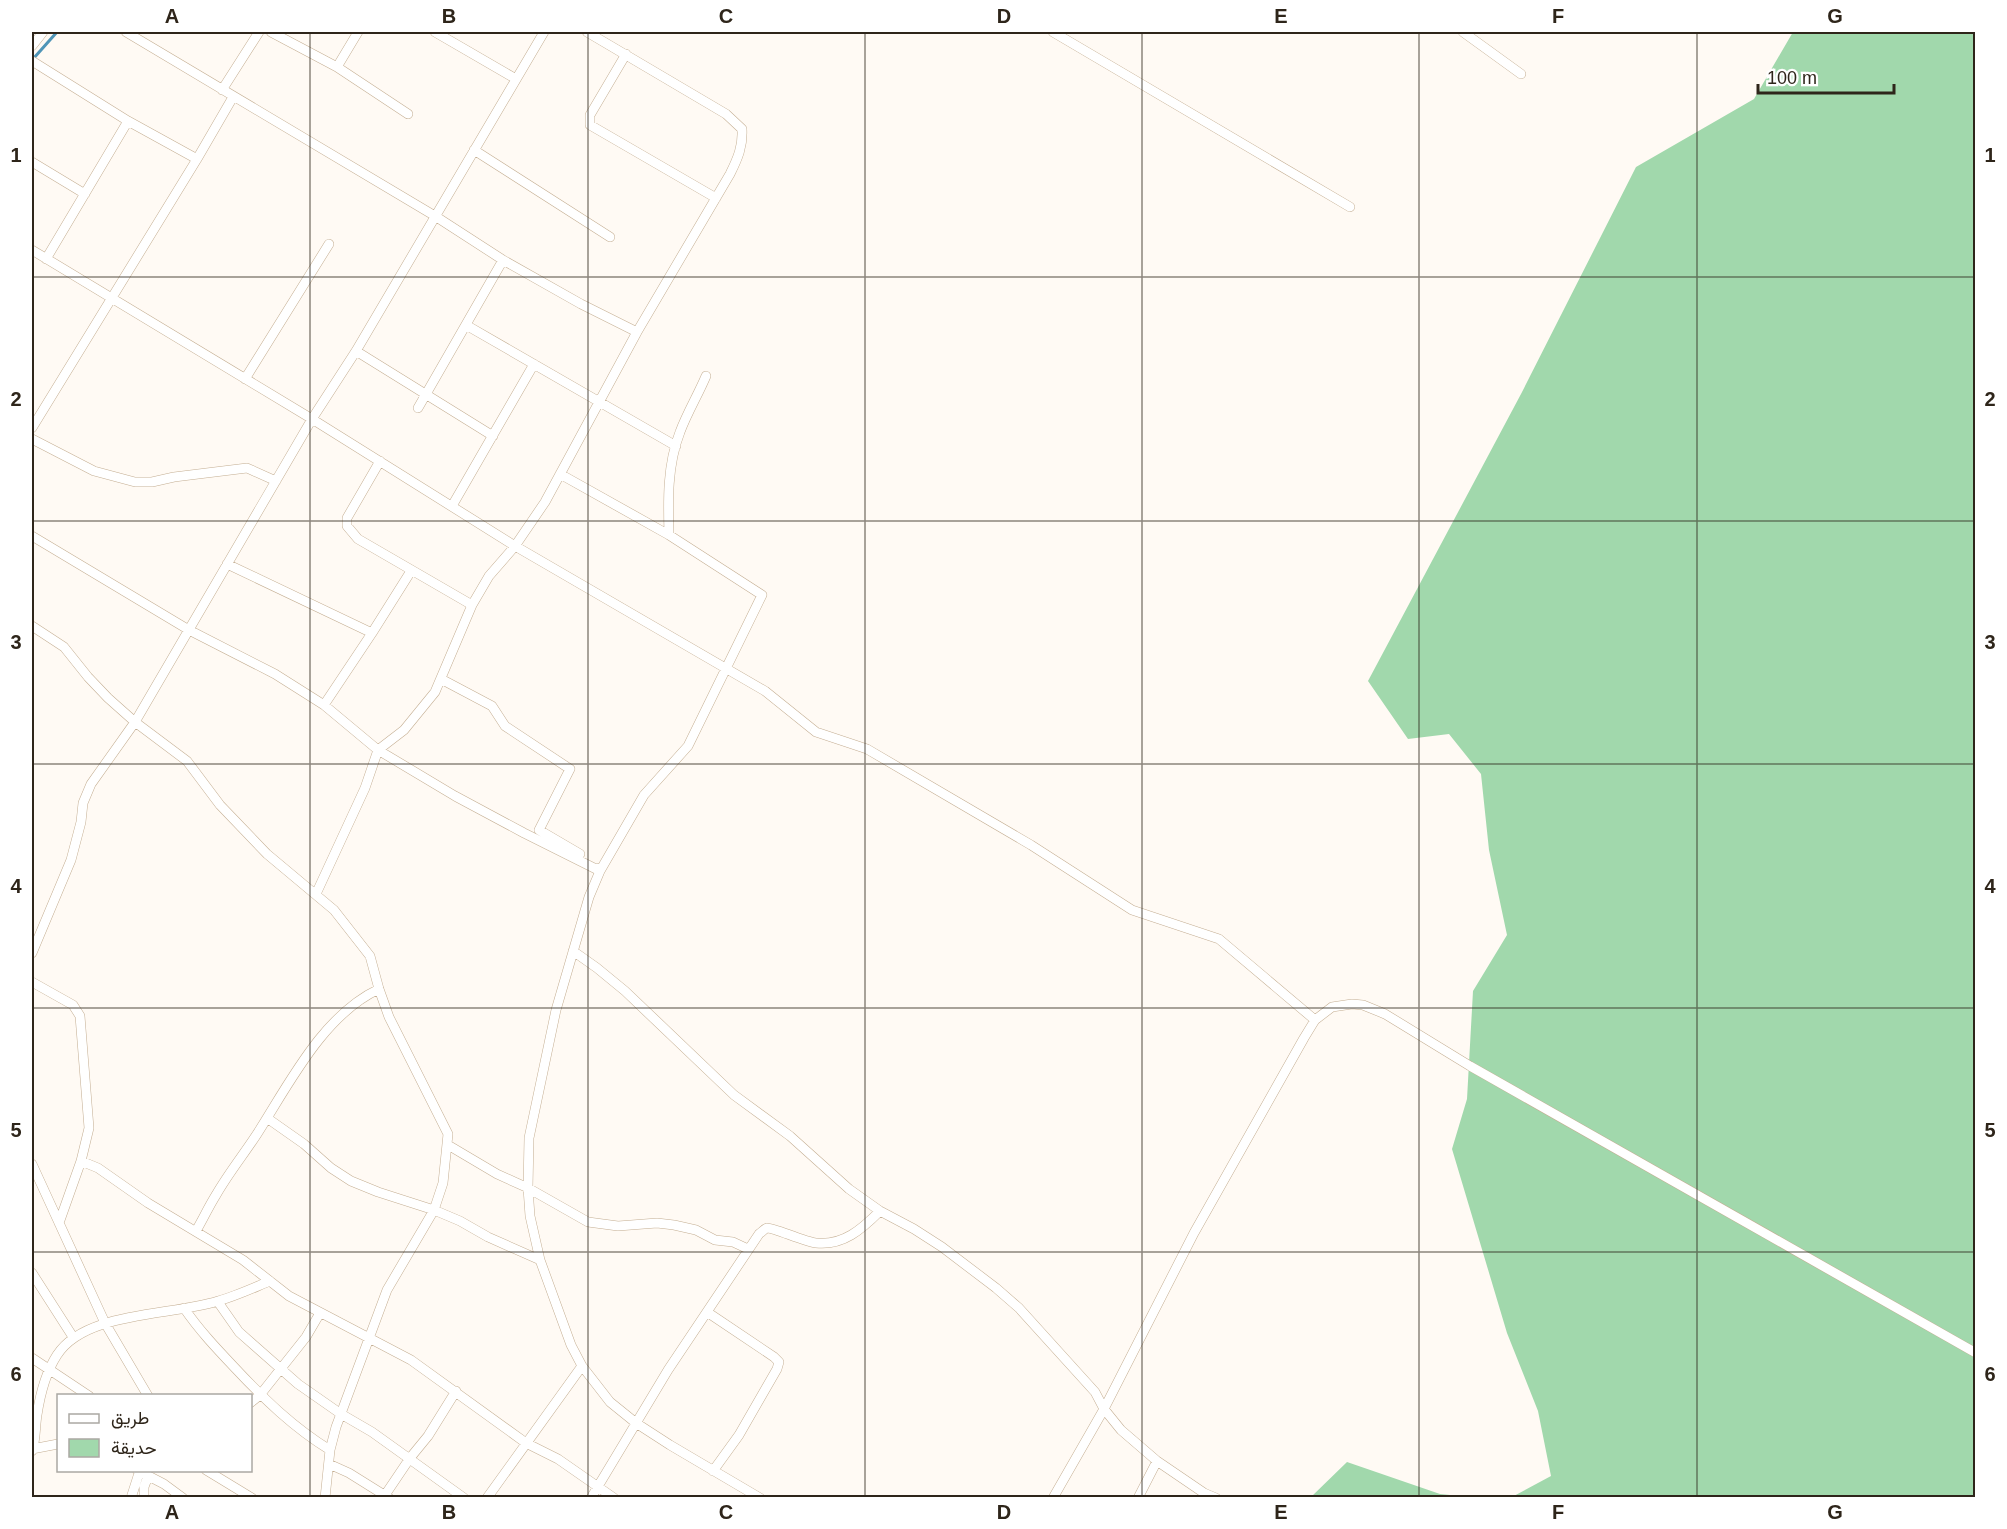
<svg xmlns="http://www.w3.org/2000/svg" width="2007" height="1529" viewBox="0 0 2007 1529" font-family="Helvetica,Vazirmatn,sans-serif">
  <rect width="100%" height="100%" fill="#fffaf4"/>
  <path fill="#a1d8ac" d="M 1793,32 L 1975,32 L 1975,1497 L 1512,1497 L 1551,1476 L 1538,1411 L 1507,1333 L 1452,1149 L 1467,1099 L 1473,991 L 1507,935 L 1489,850 L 1481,774 L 1449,734 L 1408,739 L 1368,681 L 1521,394 L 1636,167 L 1754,99 Z
    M 1347,1462 L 1440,1494 L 1470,1497 L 1311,1497 Z"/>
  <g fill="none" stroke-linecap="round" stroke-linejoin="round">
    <path stroke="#4f95b7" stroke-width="3" d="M 33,59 L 57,32"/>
    <defs>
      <path id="minor" d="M 126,32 L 435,216 L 503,260 L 581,304 L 637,332
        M 271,32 L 337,67 L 408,114
        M 435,32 L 516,79
        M 1053,32 L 1350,207
        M 1463,32 L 1521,74
        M 32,46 L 43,32
        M 626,54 L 590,115 L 590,125 L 716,198
        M 32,61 L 128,121 L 197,159
        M 337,67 L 358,32
        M 222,90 L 259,32
        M 474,150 L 610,237
        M 32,162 L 85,194
        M 32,250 L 312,419 L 515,546 L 765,691 L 816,732 L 867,749 L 1031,845 L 1132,910 L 1219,939 L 1315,1020
        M 46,259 L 128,121
        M 466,325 L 676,446
        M 356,351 L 493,436
        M 245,379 L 329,244
        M 418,408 L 503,260
        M 32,428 L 197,159 L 233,97
        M 32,439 L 94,471 L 135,482 L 152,482 L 174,477 L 247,468 L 276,481
        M 380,461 L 347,518 L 347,526 L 358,539 L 472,605
        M 560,474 L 669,535
        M 452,506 L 534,364
        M 32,536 L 189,630 L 275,674 L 324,705 L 378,750 L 455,796 L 524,833 L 600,871 L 589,897 L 556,1010 L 529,1138 L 528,1188 L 530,1216 L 540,1260 L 571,1345 L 582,1366 L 610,1402 L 636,1423 L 670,1445 L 760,1498
        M 227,564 L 372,633 L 411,571
        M 32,626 L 64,647 L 88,677 L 108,698 L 135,722 L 187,761 L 220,805 L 267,854 L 334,910 L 370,956 L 379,989 L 389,1017 L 448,1134 L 443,1183 L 434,1210 L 387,1290 L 336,1427 L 330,1450 L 325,1498
        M 441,679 L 492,706 L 505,726 L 570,769 L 539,830 L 580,854
        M 324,705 L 372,633
        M 597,868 L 600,871 L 644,795 L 688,746 L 762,595 L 669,535 C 668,501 667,465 680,432 C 687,413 698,395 706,376
        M 316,894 L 365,788 L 378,750 L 404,730 L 435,692 L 472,605 L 489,576 L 515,546 L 545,502 L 637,332 L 730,174 C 738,158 743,146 742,129 L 726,114 L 587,32
        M 573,951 L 597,968 L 625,991 L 734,1095 L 790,1136 L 849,1189 L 880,1211 L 914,1229 L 942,1247 L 996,1288 L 1019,1308 L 1095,1392 L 1104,1409 L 1121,1430 L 1157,1461 L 1204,1493 L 1216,1498
        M 32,953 L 71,860 L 81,822 L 83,803 L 91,784 L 135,722 L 312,419 L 356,351 L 544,32
        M 32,982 L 73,1005 L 80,1016 L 89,1128 L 81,1161 L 59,1223
        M 267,1118 L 304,1144 L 331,1168 L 351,1181 L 378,1192 L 434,1210 L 460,1221 L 488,1237 L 540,1260
        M 448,1145 L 497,1174 L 528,1188 L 588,1222 L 618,1226 L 657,1223 L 674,1225 L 696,1230 L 715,1240 L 733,1242 L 748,1249
        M 81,1161 L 98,1168 L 148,1203 L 243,1260 L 289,1296 L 411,1360 L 526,1443 L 558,1459 L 614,1498
        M 32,1164 L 105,1323 L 148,1396
        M 196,1231 C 203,1219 209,1206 216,1195 C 228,1174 244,1154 257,1134 C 289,1084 323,1015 379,989
        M 32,1273 L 73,1337
        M 218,1302 L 239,1332 L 298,1384 L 341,1414 L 372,1432 L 464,1498
        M 184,1308 C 199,1330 217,1349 235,1368 C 264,1399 294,1428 330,1450
        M 707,1312 L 774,1357 L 779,1362 L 777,1369 L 739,1435 L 713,1471
        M 32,1358 L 89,1396
        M 250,1403 L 260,1395 L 306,1337 L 320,1313
        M 32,1449 L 58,1444
        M 32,1451 C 36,1440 35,1427 37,1415 C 40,1395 46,1372 57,1355 C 85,1311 172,1316 218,1301 C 236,1296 253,1288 270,1281
        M 329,1464 L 349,1473 L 389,1498
        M 137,1470 L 164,1484 L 183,1498
        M 206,1470 L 252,1498
        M 131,1498 L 140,1470
        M 144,1498 L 144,1487 L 148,1476
        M 383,1498 L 410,1458 L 428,1436 L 456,1391
        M 487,1498 L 582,1366
        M 591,1498 L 668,1370 L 759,1234 C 762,1232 764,1229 767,1228 C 772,1227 805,1242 816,1243 C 843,1246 862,1229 880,1211
        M 1053,1498 L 1104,1409 L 1194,1233 L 1304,1038 L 1315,1020 L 1332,1007 L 1352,1004 L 1363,1005 L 1385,1014 L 1470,1066 L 1976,1353
        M 1138,1498 L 1157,1461"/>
    </defs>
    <use href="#minor" stroke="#c4ae92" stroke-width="10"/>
    <use href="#minor" stroke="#fff" stroke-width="9"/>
  </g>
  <path fill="none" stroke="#2e251a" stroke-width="1.5" stroke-opacity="0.55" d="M 310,32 L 310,1498M 588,32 L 588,1498M 865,32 L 865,1498M 1142,32 L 1142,1498M 1419,32 L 1419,1498M 1697,32 L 1697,1498M 32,277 L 1976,277M 32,521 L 1976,521M 32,764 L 1976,764M 32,1008 L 1976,1008M 32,1252 L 1976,1252"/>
  <rect width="2007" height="1529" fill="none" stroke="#ffffff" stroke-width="66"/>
  <rect x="57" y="1394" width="195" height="78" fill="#ffffff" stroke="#aba8a3" stroke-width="1.5"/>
  <rect x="69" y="1414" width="30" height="9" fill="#ffffff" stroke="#aba8a3" stroke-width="1.5"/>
  <text x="111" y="1424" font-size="18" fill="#2e251a">طريق</text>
  <rect x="69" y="1439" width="30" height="18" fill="#a1d8ac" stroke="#aba8a3" stroke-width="1.5"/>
  <text x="111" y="1454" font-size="18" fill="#2e251a">حديقة</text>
  <path d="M1758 84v9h136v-9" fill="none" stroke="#2e251a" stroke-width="3"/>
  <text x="1767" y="84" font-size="18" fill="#2e251a" stroke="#ffffff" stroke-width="4.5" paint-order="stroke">100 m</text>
  <rect x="33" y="33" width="1941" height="1463" fill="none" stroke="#2e251a" stroke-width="2"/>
  <g font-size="20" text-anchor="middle" font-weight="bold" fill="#2e251a">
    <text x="172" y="23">A</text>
    <text x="449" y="23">B</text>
    <text x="726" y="23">C</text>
    <text x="1004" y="23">D</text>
    <text x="1281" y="23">E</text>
    <text x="1558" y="23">F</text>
    <text x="1835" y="23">G</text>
    <text x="16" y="162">1</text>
    <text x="1990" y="162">1</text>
    <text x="16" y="406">2</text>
    <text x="1990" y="406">2</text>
    <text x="16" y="649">3</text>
    <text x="1990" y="649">3</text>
    <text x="16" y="893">4</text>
    <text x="1990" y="893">4</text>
    <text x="16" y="1137">5</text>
    <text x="1990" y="1137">5</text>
    <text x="16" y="1381">6</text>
    <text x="1990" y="1381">6</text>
    <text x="172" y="1519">A</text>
    <text x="449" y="1519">B</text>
    <text x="726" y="1519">C</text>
    <text x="1004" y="1519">D</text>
    <text x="1281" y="1519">E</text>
    <text x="1558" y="1519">F</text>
    <text x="1835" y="1519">G</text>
  </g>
</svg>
